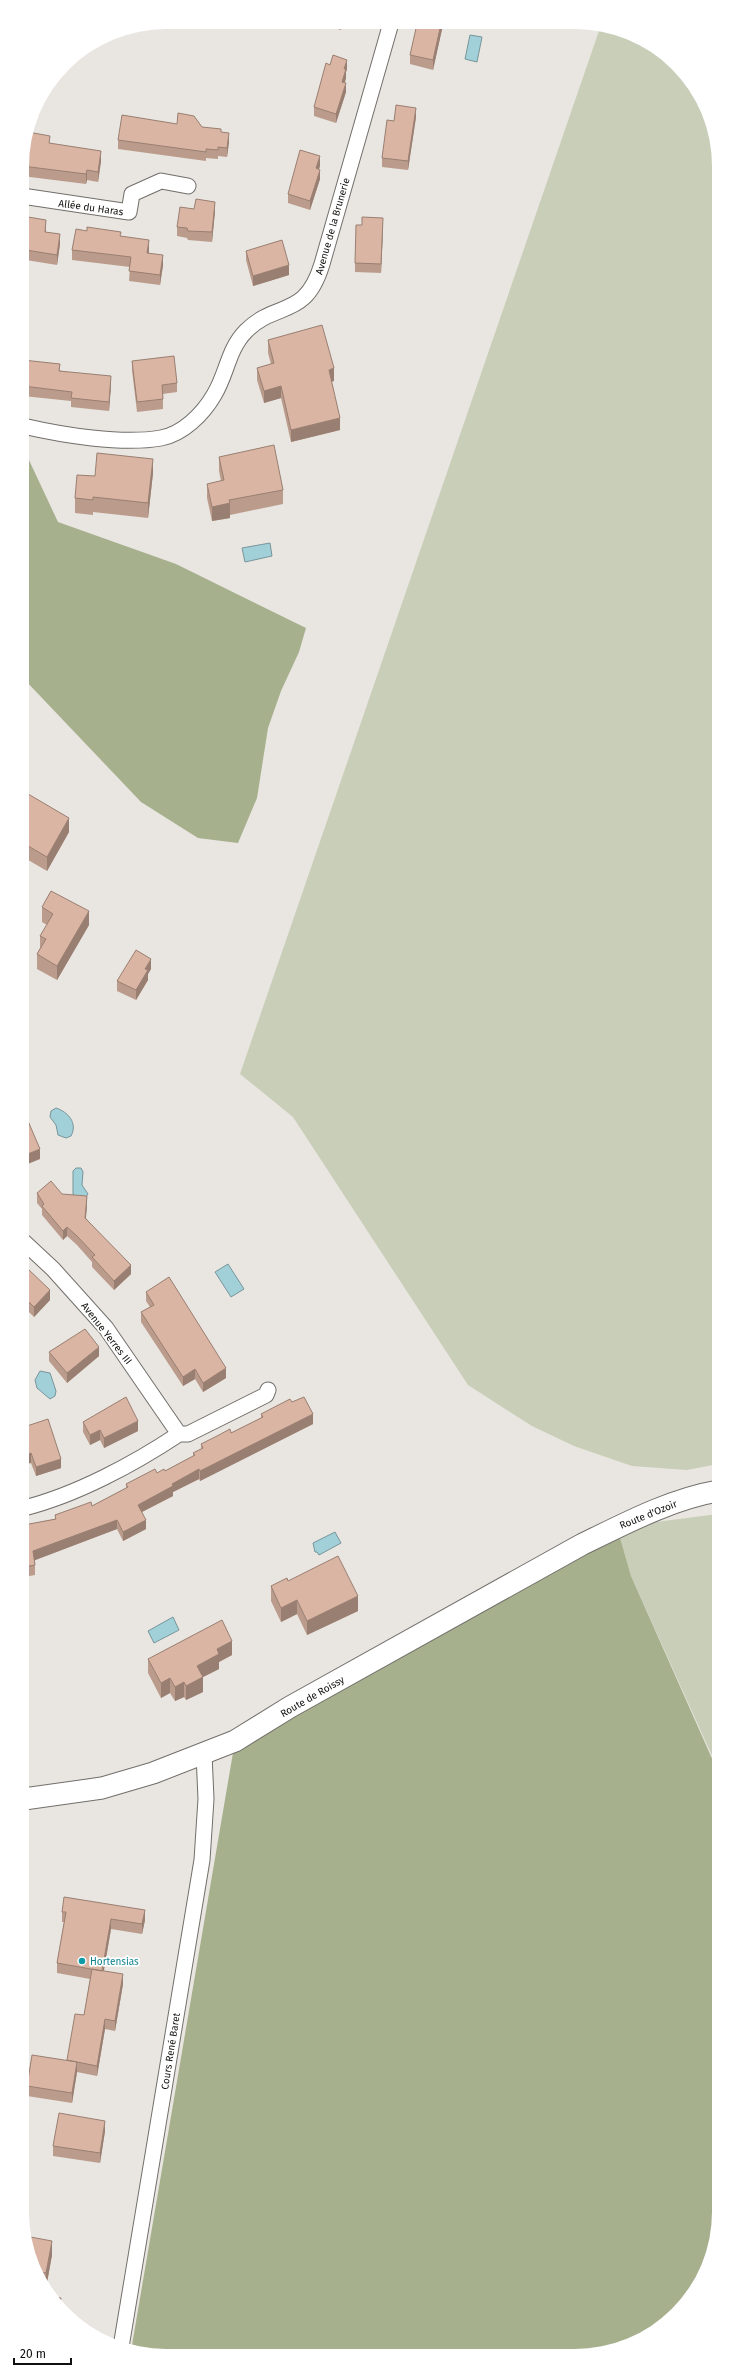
<svg xmlns="http://www.w3.org/2000/svg" width="741" height="2378" viewBox="0 0 741 2378" font-family="'Fira Sans',sans-serif">
  <rect width="100%" height="100%" fill="#e9e5e0"/>
  <path fill="#c8ceb7" d="M 601,25 L 647,41 L 677,64 L 704,102 L 716,138 L 718,1464 L 687,1470 L 632,1466 L 574,1446 L 532,1426 L 468,1385 L 293,1117 L 240,1074 Z
    M 718,1514 L 718,1769 L 631,1576 L 617,1527 Z"/>
  <path fill="#a7b08d" d="M 23,455 L 28,458 L 58,522 L 176,564 L 306,628 L 299,652 L 281,691 L 268,728 L 257,798 L 238,843 L 198,838 L 141,802 L 23,678 Z
    M 617,1527 L 631,1576 L 718,1772 L 719,2222 L 708,2267 L 683,2307 L 647,2337 L 603,2353 L 138,2353 L 131,2351 L 235,1741 Z"/>
  <path fill="#a2d0d8" stroke="#76969b" d="M 470,35 L 482,37 L 477,62 L 465,59 Z
    M 270,543 L 272,556 L 245,562 L 242,548 Z
    M 56,1108 C 68,1112 78,1123 71,1136 L 66,1138 L 58,1135 L 56,1125 L 50,1117 L 51,1111 Z
    M 76,1168 L 81,1168 L 83,1172 L 82,1185 L 88,1194 L 84,1199 L 73,1197 L 73,1171 Z
    M 228,1264 L 244,1289 L 231,1297 L 215,1272 Z
    M 40,1371 L 50,1373 L 56,1391 L 55,1396 L 50,1399 L 37,1388 L 35,1380 Z
    M 335,1532 L 341,1543 L 319,1555 L 317,1552 L 315,1552 L 313,1543 Z
    M 173,1617 L 179,1630 L 154,1643 L 148,1631 Z"/>
  <g fill="none" stroke-linecap="round" stroke-linejoin="round">
    <defs>
      <path id="minor" d="M 22,196 L 129,212 L 132,194 L 161,181 L 188,186
        M 23,426 C 62,435 122,445 161,438 C 183,434 203,414 214,395 C 227,374 228,349 246,331 C 277,300 305,320 322,264 L 391,23
        M 24,1242 L 53,1269 L 106,1328 L 179,1434 C 134,1464 76,1495 24,1508
        M 179,1434 L 188,1434 L 266,1395 L 268,1390
        M 121,2347 L 202,1860 L 206,1799 L 204,1754"/>
      <path id="secondary" d="M 24,1799 L 102,1788 L 153,1773 L 235,1741 L 290,1707 L 581,1545 C 624,1524 671,1499 718,1491"/>
    </defs>
    <use href="#minor" stroke="#726f6b" stroke-width="17"/>
    <use href="#secondary" stroke="#726f6b" stroke-width="23"/>
    <use href="#minor" stroke="#fff" stroke-width="15"/>
    <use href="#secondary" stroke="#fff" stroke-width="21"/>
  </g>
  <path fill="#bb9c8c" d="M 323,23 L 342,23 L 341,30 L 323,25 Z
    M 349,23 L 366,23 L 364,28 Z
    M 443,24 L 433,70 L 410,64 L 410,55 Z
    M 347,69 L 346,72 L 346,78 L 345,82 L 346,92 L 336,123 L 314,116 L 314,107 Z
    M 416,117 L 408,170 L 382,167 L 382,158 L 394,121 Z
    M 177,124 L 202,127 L 221,132 L 229,142 L 227,157 L 218,156 L 218,159 L 206,158 L 206,161 L 118,149 L 118,140 Z
    M 50,143 L 101,161 L 98,182 L 87,180 L 86,184 L 22,176 L 22,156 Z
    M 320,166 L 319,169 L 320,179 L 310,210 L 288,203 L 288,194 Z
    M 215,211 L 212,242 L 188,240 L 187,238 L 177,236 L 177,227 Z
    M 22,216 L 46,230 L 46,232 L 60,244 L 57,265 L 26,260 L 26,252 L 22,251 Z
    M 383,228 L 381,273 L 355,272 L 355,263 Z
    M 121,236 L 149,250 L 149,253 L 163,265 L 160,285 L 129,281 L 130,267 L 72,260 L 72,250 Z
    M 246,251 L 289,275 L 253,286 L 246,260 Z
    M 268,340 L 334,381 L 331,382 L 340,430 L 291,442 L 281,398 L 264,403 L 257,380 L 257,368 L 271,364 L 268,353 Z
    M 23,360 L 111,385 L 109,411 L 71,407 L 71,401 L 23,396 Z
    M 132,361 L 177,383 L 177,392 L 163,394 L 163,409 L 137,412 L 132,370 Z
    M 219,457 L 283,490 L 283,504 L 230,515 L 230,518 L 212,521 L 207,498 L 207,484 L 221,481 L 219,471 Z
    M 153,473 L 148,518 L 93,512 L 93,515 L 75,513 L 75,498 L 95,476 Z
    M 23,791 L 69,832 L 47,871 L 23,857 Z
    M 42,907 L 89,925 L 57,980 L 37,969 L 37,954 L 40,948 L 40,936 L 47,925 L 42,922 Z
    M 151,969 L 148,974 L 148,980 L 136,1000 L 117,991 L 117,981 Z
    M 37,1193 L 62,1194 L 87,1205 L 86,1218 L 131,1274 L 114,1290 L 92,1267 L 92,1262 L 77,1245 L 67,1236 L 63,1240 L 42,1215 L 42,1209 L 37,1203 Z
    M 24,1270 L 50,1300 L 34,1317 L 24,1307 Z
    M 146,1292 L 226,1378 L 203,1392 L 195,1379 L 183,1386 L 141,1322 L 141,1312 L 150,1307 L 146,1301 Z
    M 49,1352 L 99,1356 L 67,1383 L 49,1361 Z
    M 292,1402 L 313,1424 L 200,1481 L 199,1479 L 173,1492 L 173,1496 L 142,1512 L 146,1529 L 123,1541 L 117,1529 L 34,1560 L 35,1565 L 35,1575 L 24,1577 L 24,1525 L 55,1519 L 55,1515 L 92,1506 L 126,1488 L 126,1484 L 157,1473 L 165,1471 L 193,1456 L 193,1453 L 201,1449 L 201,1444 L 231,1433 L 261,1418 L 261,1414 Z
    M 83,1422 L 138,1431 L 104,1448 L 100,1440 L 90,1445 L 83,1432 Z
    M 24,1427 L 61,1468 L 36,1476 L 31,1463 Z
    M 288,1581 L 358,1611 L 307,1635 L 297,1614 L 281,1622 L 271,1601 L 271,1586 Z
    M 232,1655 L 219,1662 L 219,1669 L 203,1677 L 203,1692 L 186,1700 L 184,1697 L 175,1701 L 170,1693 L 161,1698 L 148,1673 L 148,1659 Z
    M 62,1912 L 145,1920 L 142,1934 L 111,1929 L 104,1971 L 123,1984 L 115,2031 L 105,2029 L 97,2076 L 77,2072 L 72,2103 L 27,2096 L 27,2086 L 67,2060 L 84,2015 L 90,1979 L 57,1973 L 57,1963 L 64,1922 L 62,1922 Z
    M 105,2131 L 100,2163 L 53,2156 L 53,2146 Z
    M 25,2240 L 52,2255 L 46,2288 L 44,2288 L 41,2284 Z"/>
  <path fill="#997f72" d="M 341,23 L 342,23 L 341,30 Z
    M 441,24 L 443,24 L 443,25 L 433,70 L 433,60 Z
    M 347,60 L 347,69 L 346,72 L 346,78 L 342,91 L 342,82 L 344,69 Z
    M 346,83 L 346,92 L 336,123 L 336,114 Z
    M 416,108 L 416,117 L 408,170 L 408,161 Z
    M 229,133 L 229,142 L 227,157 L 227,148 Z
    M 101,151 L 101,161 L 98,182 L 98,172 Z
    M 320,156 L 320,166 L 316,178 L 316,168 Z
    M 87,170 L 87,180 L 86,184 L 86,174 Z
    M 320,170 L 320,179 L 310,210 L 310,201 Z
    M 215,202 L 215,211 L 212,242 L 212,232 Z
    M 383,218 L 383,228 L 381,273 L 381,264 Z
    M 46,220 L 46,230 L 45,242 L 45,232 Z
    M 60,234 L 60,244 L 57,265 L 57,255 Z
    M 149,240 L 149,250 L 147,262 L 147,253 Z
    M 163,255 L 163,265 L 160,285 L 160,275 Z
    M 289,265 L 289,275 L 253,286 L 253,276 Z
    M 334,368 L 334,381 L 329,382 L 329,370 Z
    M 111,376 L 111,385 L 109,411 L 109,402 Z
    M 281,386 L 281,398 L 264,403 L 264,391 Z
    M 340,418 L 340,430 L 291,442 L 291,430 Z
    M 153,459 L 153,473 L 148,518 L 148,503 Z
    M 230,503 L 230,518 L 212,521 L 212,507 Z
    M 69,818 L 69,832 L 47,871 L 47,857 Z
    M 89,911 L 89,925 L 57,980 L 57,966 Z
    M 151,959 L 151,969 L 148,974 L 148,980 L 136,1000 L 136,990 L 145,969 Z
    M 40,1149 L 40,1159 L 23,1166 L 23,1156 Z
    M 87,1196 L 87,1205 L 85,1227 L 85,1218 Z
    M 67,1227 L 67,1236 L 63,1240 L 63,1231 Z
    M 131,1265 L 131,1274 L 114,1290 L 114,1281 Z
    M 50,1290 L 50,1300 L 34,1317 L 34,1307 Z
    M 99,1347 L 99,1356 L 67,1383 L 67,1373 Z
    M 226,1368 L 226,1378 L 203,1392 L 203,1383 Z
    M 195,1369 L 195,1379 L 183,1386 L 183,1377 Z
    M 313,1414 L 313,1424 L 200,1481 L 200,1471 Z
    M 138,1421 L 138,1431 L 104,1448 L 104,1438 Z
    M 100,1430 L 100,1440 L 90,1445 L 90,1435 Z
    M 31,1453 L 31,1463 L 24,1465 L 24,1456 Z
    M 61,1459 L 61,1468 L 36,1476 L 36,1467 Z
    M 199,1469 L 199,1479 L 173,1492 L 173,1496 L 138,1514 L 138,1505 L 172,1484 Z
    M 117,1520 L 117,1529 L 33,1561 L 33,1551 Z
    M 146,1520 L 146,1529 L 123,1541 L 123,1532 Z
    M 358,1596 L 358,1611 L 307,1635 L 307,1621 Z
    M 297,1600 L 297,1614 L 281,1622 L 281,1608 Z
    M 232,1641 L 232,1655 L 219,1662 L 219,1669 L 203,1677 L 203,1692 L 186,1700 L 186,1686 L 197,1666 L 217,1649 Z
    M 170,1678 L 170,1693 L 161,1698 L 161,1683 Z
    M 184,1682 L 184,1697 L 175,1701 L 175,1687 Z
    M 27,1851 L 27,1861 L 24,1876 L 24,1867 Z
    M 145,1910 L 145,1920 L 142,1934 L 142,1924 Z
    M 111,1919 L 111,1929 L 102,1980 L 102,1971 Z
    M 123,1974 L 123,1984 L 115,2031 L 115,2021 Z
    M 105,2019 L 105,2029 L 97,2076 L 97,2066 Z
    M 77,2062 L 77,2072 L 72,2103 L 72,2093 Z
    M 105,2121 L 105,2131 L 100,2163 L 100,2153 Z
    M 52,2241 L 52,2255 L 46,2288 L 46,2273 Z
    M 61,2298 L 61,2308 L 60,2309 L 59,2307 Z"/>
  <path fill="#dab5a3" stroke="#997f72" d="M 417,24 L 441,24 L 433,60 L 410,55 Z
    M 333,55 L 347,60 L 344,69 L 346,69 L 342,82 L 346,83 L 336,114 L 314,107 L 326,63 L 330,65 Z
    M 396,105 L 416,108 L 408,161 L 382,158 L 387,120 L 394,121 Z
    M 178,113 L 194,116 L 202,127 L 221,129 L 221,132 L 229,133 L 227,148 L 218,147 L 218,150 L 206,149 L 206,152 L 118,140 L 122,115 L 177,124 Z
    M 28,132 L 50,136 L 49,143 L 101,151 L 98,172 L 87,170 L 86,174 L 22,166 L 22,156 Z
    M 300,150 L 320,156 L 316,168 L 320,170 L 310,201 L 288,194 Z
    M 196,199 L 215,202 L 212,232 L 188,231 L 187,228 L 177,227 L 180,207 L 194,209 Z
    M 22,216 L 46,220 L 45,232 L 60,234 L 57,255 L 26,250 L 27,242 L 22,241 Z
    M 362,217 L 383,218 L 381,264 L 355,263 L 356,225 L 362,225 Z
    M 87,227 L 121,232 L 120,236 L 149,240 L 147,253 L 163,255 L 160,275 L 129,271 L 131,257 L 72,250 L 76,229 L 87,231 Z
    M 282,240 L 289,265 L 253,276 L 246,251 Z
    M 322,325 L 334,368 L 329,370 L 340,418 L 291,430 L 281,386 L 264,391 L 257,368 L 274,363 L 268,340 Z
    M 174,356 L 177,383 L 162,385 L 163,399 L 137,402 L 132,361 Z
    M 23,360 L 60,364 L 59,371 L 111,376 L 109,402 L 71,398 L 72,392 L 23,386 Z
    M 274,445 L 283,490 L 229,500 L 230,503 L 212,507 L 207,484 L 224,480 L 219,457 Z
    M 97,453 L 153,459 L 148,503 L 93,497 L 93,500 L 75,498 L 77,475 L 95,476 Z
    M 23,791 L 69,818 L 47,857 L 23,843 Z
    M 51,891 L 89,911 L 57,966 L 37,954 L 46,939 L 40,936 L 53,914 L 42,907 Z
    M 136,950 L 151,959 L 145,969 L 148,970 L 136,990 L 117,981 Z
    M 23,1114 L 24,1115 L 25,1114 L 40,1149 L 23,1156 Z
    M 51,1181 L 62,1194 L 87,1196 L 85,1218 L 131,1265 L 114,1281 L 92,1257 L 95,1255 L 77,1236 L 67,1227 L 63,1231 L 42,1206 L 44,1204 L 37,1193 Z
    M 27,1268 L 50,1290 L 34,1307 L 24,1297 L 24,1270 Z
    M 169,1277 L 226,1368 L 203,1383 L 195,1369 L 183,1377 L 141,1312 L 154,1305 L 146,1292 Z
    M 85,1329 L 99,1347 L 67,1373 L 49,1352 Z
    M 126,1397 L 138,1421 L 104,1438 L 100,1430 L 90,1435 L 83,1422 Z
    M 304,1397 L 313,1414 L 200,1471 L 199,1469 L 172,1484 L 173,1486 L 138,1505 L 146,1520 L 123,1532 L 117,1520 L 33,1551 L 35,1565 L 24,1567 L 24,1525 L 56,1519 L 55,1515 L 91,1502 L 92,1506 L 128,1487 L 126,1484 L 155,1469 L 157,1473 L 164,1469 L 165,1471 L 195,1455 L 193,1453 L 203,1448 L 201,1444 L 217,1436 L 230,1429 L 231,1433 L 263,1417 L 261,1414 L 290,1399 L 292,1402 Z
    M 48,1419 L 61,1459 L 36,1467 L 31,1453 L 24,1456 L 24,1427 Z
    M 338,1556 L 358,1596 L 307,1621 L 297,1600 L 281,1608 L 271,1586 L 287,1578 L 288,1581 Z
    M 222,1620 L 232,1641 L 217,1649 L 219,1654 L 197,1666 L 203,1677 L 186,1686 L 184,1682 L 175,1687 L 170,1678 L 161,1683 L 148,1659 Z
    M 24,1851 L 27,1851 L 24,1867 Z
    M 64,1897 L 145,1910 L 142,1924 L 111,1919 L 102,1971 L 57,1963 L 66,1912 L 62,1912 Z
    M 92,1969 L 123,1974 L 115,2021 L 105,2019 L 97,2066 L 67,2060 L 75,2014 L 84,2015 Z
    M 32,2055 L 77,2062 L 72,2093 L 27,2086 Z
    M 59,2113 L 105,2121 L 100,2153 L 53,2146 Z
    M 25,2236 L 52,2241 L 46,2273 L 37,2272 L 25,2240 Z
    M 51,2296 L 61,2298 L 59,2307 Z"/>
  <circle fill="#0f9aa8" stroke="#fff" stroke-width="1.5" cx="82" cy="1961" r="4"/>
  <g text-anchor="middle" stroke-width="3.5" stroke-linejoin="round" paint-order="stroke">
    <g font-size="10" fill="#11100e" stroke="#fff">
      <text transform="translate(91 207) rotate(8)" y="4">Allée du Haras</text>
      <text transform="translate(332 226) rotate(-74)" y="4">Avenue de la Brunerie</text>
      <text transform="translate(107 1333) rotate(52)" y="4">Avenue Yerres III</text>
      <text transform="translate(648 1514) rotate(-22)" y="4">Route d'Ozoir</text>
      <text transform="translate(312 1696) rotate(-30)" y="4">Route de Roissy</text>
      <text transform="translate(170 2051) rotate(-81)" y="4">Cours René Baret</text>
    </g>
    <g font-size="10" fill="#0d838f" stroke="#fff" text-anchor="start">
      <text x="90" y="1965">Hortensias</text>
    </g>
  </g>
  <path d="M0 0H741V2378H0ZM166 29H575A137 137 0 0 1 712 166V2212A137 137 0 0 1 575 2349H166A137 137 0 0 1 29 2212V166A137 137 0 0 1 166 29Z" fill="#fff" fill-rule="evenodd"/>
  <path d="M14 2358v6h57v-6" fill="none" stroke="#11100e" stroke-width="2"/>
  <text x="20" y="2358" font-size="12" fill="#11100e" stroke="#ffffff" stroke-width="3" paint-order="stroke">20 m</text>
</svg>
